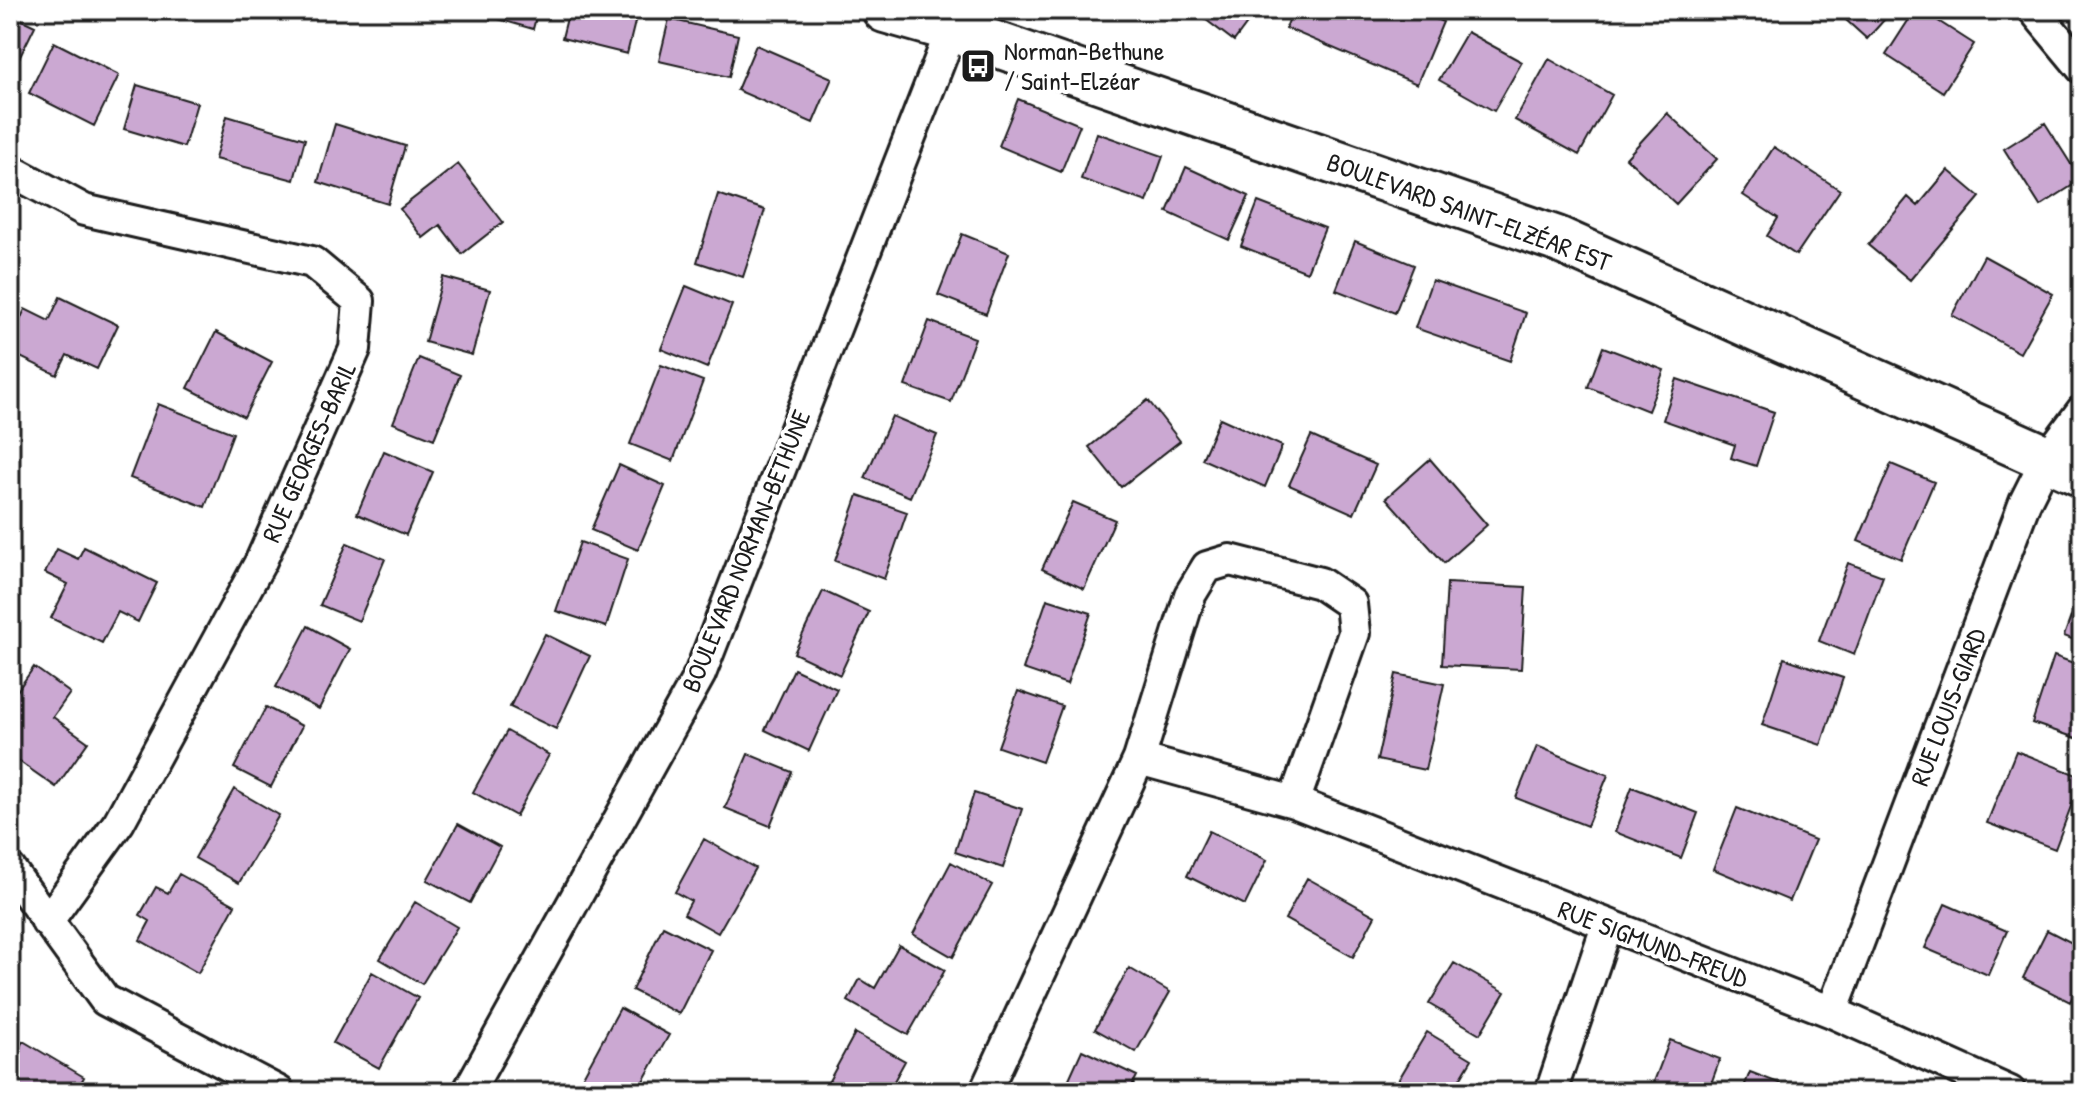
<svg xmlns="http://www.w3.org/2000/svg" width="2092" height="1102" viewBox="0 0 2092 1102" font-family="'Patrick Hand',sans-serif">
  <rect width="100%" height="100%" fill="#fff"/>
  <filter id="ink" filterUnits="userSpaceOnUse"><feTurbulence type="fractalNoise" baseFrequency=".0125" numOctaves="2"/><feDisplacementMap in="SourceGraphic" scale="16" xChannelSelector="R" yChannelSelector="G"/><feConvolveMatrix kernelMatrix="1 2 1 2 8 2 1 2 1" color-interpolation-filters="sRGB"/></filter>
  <g filter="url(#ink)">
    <path fill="#cba8d2" stroke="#1c1c1c" stroke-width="2" d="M 467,10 L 538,10 L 533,29 Z
      M 569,10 L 638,10 L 627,54 L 562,38 Z
      M 1193,10 L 1257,10 L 1234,41 Z
      M 1293,10 L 1368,10 L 1381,16 L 1384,10 L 1414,10 L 1443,22 L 1417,84 L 1286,28 Z
      M 1835,10 L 1893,10 L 1867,39 Z
      M 1915,10 L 1921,10 L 1974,44 L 1943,92 L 1886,55 Z
      M 10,14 L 35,26 L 11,75 L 10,75 Z
      M 669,19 L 738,35 L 729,77 L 659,61 Z
      M 1467,32 L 1522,62 L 1494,111 L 1439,80 Z
      M 54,42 L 119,75 L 94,126 L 29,93 Z
      M 756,45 L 832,78 L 813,123 L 737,90 Z
      M 1549,59 L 1612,95 L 1579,155 L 1515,120 Z
      M 137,85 L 197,103 L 184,147 L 124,129 Z
      M 1018,99 L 1080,125 L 1061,172 L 999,146 Z
      M 1667,113 L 1717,159 L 1676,204 L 1626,158 Z
      M 227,116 L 305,139 L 294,180 L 215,159 Z
      M 2045,123 L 2081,180 L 2040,206 L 2004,149 Z
      M 335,124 L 405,146 L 388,204 L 318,182 Z
      M 1097,133 L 1163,156 L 1147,202 L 1081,179 Z
      M 1774,147 L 1840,190 L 1796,255 L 1767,236 L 1778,218 L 1743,195 Z
      M 458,164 L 503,222 L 462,254 L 440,225 L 423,238 L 400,209 Z
      M 1186,167 L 1249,196 L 1229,240 L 1167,212 Z
      M 1948,170 L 1980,197 L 1910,280 L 1868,245 L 1908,197 L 1918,206 Z
      M 718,194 L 765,210 L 743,277 L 697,262 Z
      M 1258,202 L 1325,228 L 1307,272 L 1241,246 Z
      M 962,234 L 1009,253 L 986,314 L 938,295 Z
      M 1355,241 L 1414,265 L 1395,313 L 1336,290 Z
      M 1984,256 L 2053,294 L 2020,353 L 1952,315 Z
      M 10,265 L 17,269 L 10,283 Z
      M 443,277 L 490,290 L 472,355 L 425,342 Z
      M 1432,280 L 1526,313 L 1510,361 L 1415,328 Z
      M 686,286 L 732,305 L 707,368 L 661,349 Z
      M 60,297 L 118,325 L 97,369 L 67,355 L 57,375 L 10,352 L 10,342 L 25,309 L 49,321 Z
      M 929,321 L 975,338 L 951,402 L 905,386 Z
      M 216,332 L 272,362 L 244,417 L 188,388 Z
      M 1603,347 L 1664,370 L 1648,411 L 1588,387 Z
      M 419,358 L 460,375 L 434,439 L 393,423 Z
      M 661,365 L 703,381 L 673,461 L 630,444 Z
      M 1677,379 L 1774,412 L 1756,466 L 1731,458 L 1735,445 L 1663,420 Z
      M 1148,400 L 1180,441 L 1121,487 L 1089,447 Z
      M 158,404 L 233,433 L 205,507 L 130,478 Z
      M 892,416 L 937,435 L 910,497 L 865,478 Z
      M 1220,418 L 1282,446 L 1265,487 L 1202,459 Z
      M 1311,436 L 1376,465 L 1354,514 L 1289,485 Z
      M 384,451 L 433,472 L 406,535 L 357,514 Z
      M 1430,459 L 1487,525 L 1444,563 L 1386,498 Z
      M 1891,464 L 1934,482 L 1901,559 L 1858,541 Z
      M 619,465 L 665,486 L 638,550 L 591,530 Z
      M 858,495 L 907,512 L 884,579 L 835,561 Z
      M 1073,502 L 1115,520 L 1084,589 L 1042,569 Z
      M 580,542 L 628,559 L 606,627 L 556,611 Z
      M 347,543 L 385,559 L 359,621 L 320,605 Z
      M 84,547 L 157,583 L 138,622 L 118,612 L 102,643 L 51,618 L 68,584 L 45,573 L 57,549 L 78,559 Z
      M 1848,563 L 1883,576 L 1854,655 L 1819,641 Z
      M 1447,583 L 1526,587 L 1521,669 L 1442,665 Z
      M 2082,586 L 2082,643 L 2064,636 Z
      M 823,591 L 869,612 L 840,675 L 794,653 Z
      M 1047,599 L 1091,613 L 1067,684 L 1023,669 Z
      M 308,626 L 350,649 L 319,709 L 276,687 Z
      M 545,634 L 590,656 L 556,729 L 510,707 Z
      M 2054,656 L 2082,666 L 2082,740 L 2032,723 Z
      M 1784,658 L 1843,678 L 1821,745 L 1762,725 Z
      M 34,667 L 70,693 L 53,717 L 88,742 L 56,787 L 10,755 L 10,701 Z
      M 794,669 L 837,689 L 809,751 L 765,730 Z
      M 1396,674 L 1444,684 L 1425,770 L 1377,760 Z
      M 1018,691 L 1062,706 L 1042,762 L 998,747 Z
      M 266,707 L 302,726 L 271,787 L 234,768 Z
      M 507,731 L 549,755 L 516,816 L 473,792 Z
      M 1537,746 L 1608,775 L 1587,826 L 1516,798 Z
      M 2016,751 L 2082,777 L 2055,849 L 1987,823 Z
      M 748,754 L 792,772 L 770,826 L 725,808 Z
      M 1632,787 L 1698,813 L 1681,858 L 1615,832 Z
      M 234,789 L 279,815 L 239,883 L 195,858 Z
      M 974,793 L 1022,809 L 1003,868 L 955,852 Z
      M 1737,808 L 1815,840 L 1790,901 L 1713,869 Z
      M 458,824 L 500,847 L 470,903 L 427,880 Z
      M 1209,831 L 1267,860 L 1245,905 L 1187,876 Z
      M 704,839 L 755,868 L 718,933 L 684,914 L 691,901 L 675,892 Z
      M 951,862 L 992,885 L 953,957 L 913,934 Z
      M 179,874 L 235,905 L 198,973 L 140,940 L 150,921 L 140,915 L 156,887 L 168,893 Z
      M 1307,878 L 1375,916 L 1353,957 L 1285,919 Z
      M 415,902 L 457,927 L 422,984 L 380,959 Z
      M 1945,904 L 2007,931 L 1988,975 L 1925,948 Z
      M 663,926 L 711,950 L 679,1014 L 632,990 Z
      M 2047,930 L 2082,948 L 2082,978 L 2070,1002 L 2023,978 Z
      M 899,945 L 945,970 L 908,1035 L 848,1001 L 860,979 L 875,988 Z
      M 1454,963 L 1505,992 L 1480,1034 L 1429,1004 Z
      M 1129,968 L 1170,992 L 1136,1052 L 1095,1029 Z
      M 372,972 L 418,998 L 379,1068 L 333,1043 Z
      M 620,1008 L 669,1035 L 637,1092 L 608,1092 L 582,1078 Z
      M 1427,1032 L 1472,1059 L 1452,1092 L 1398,1092 L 1393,1089 Z
      M 855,1033 L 905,1061 L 888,1092 L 823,1092 Z
      M 1670,1040 L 1720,1059 L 1708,1092 L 1650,1092 Z
      M 23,1041 L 84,1077 L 76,1092 L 10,1092 L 10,1064 Z
      M 1082,1050 L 1137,1076 L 1129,1092 L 1063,1092 Z
      M 1750,1072 L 1802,1092 L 1742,1092 Z"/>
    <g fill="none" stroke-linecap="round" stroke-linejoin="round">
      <defs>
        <path id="street" d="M 2034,10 L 2082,68
          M 10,170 L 84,210 L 312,262 L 359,301 L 355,349 L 261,561 L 119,822 L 47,922
          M 1139,759 L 1294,802 L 1832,1012 L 2010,1092
          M 10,869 L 105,1000 L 279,1092
          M 1832,1012 L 2025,502 L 2047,458 L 2082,411
          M 468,1092 L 700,674 L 952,29
          M 985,1092 L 1139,759 L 1190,595 L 1207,567 L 1230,560 L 1320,583 L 1351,604 L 1354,633 L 1294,802
          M 1551,1092 L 1607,926"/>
        <path id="secondary" d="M 885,10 L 952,29 L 1557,239 L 2082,474"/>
      </defs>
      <use href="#street" stroke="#1c1c1c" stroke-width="36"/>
      <use href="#secondary" stroke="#1c1c1c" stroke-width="50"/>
      <use href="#street" stroke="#fff" stroke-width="30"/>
      <use href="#secondary" stroke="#fff" stroke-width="44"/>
    </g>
  </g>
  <defs>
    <symbol id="bus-square" viewBox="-11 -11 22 22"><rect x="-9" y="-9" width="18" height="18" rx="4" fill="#1c1c1c" stroke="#fff"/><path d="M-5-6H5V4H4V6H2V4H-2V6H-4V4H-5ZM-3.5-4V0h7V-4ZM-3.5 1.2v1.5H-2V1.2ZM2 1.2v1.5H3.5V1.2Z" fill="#fff"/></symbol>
  </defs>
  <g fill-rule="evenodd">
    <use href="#bus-square" x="958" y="46" width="40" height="40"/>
  </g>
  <g text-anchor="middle" stroke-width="8" stroke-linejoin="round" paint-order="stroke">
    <g font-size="26" fill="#1c1c1c" stroke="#fff" text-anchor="start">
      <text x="1004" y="60">Norman-Bethune<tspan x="1004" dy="30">/ Saint-Elzéar</tspan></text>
    </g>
    <g font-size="26" fill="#1c1c1c" stroke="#fff">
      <text transform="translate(1469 212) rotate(20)" y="9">BOULEVARD SAINT-ELZÉAR EST</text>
      <text transform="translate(309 452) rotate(-66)" y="9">RUE GEORGES-BARIL</text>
      <text transform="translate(746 551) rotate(-68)" y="9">BOULEVARD NORMAN-BETHUNE</text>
      <text transform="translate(1948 707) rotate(-69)" y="9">RUE LOUIS-GIARD</text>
      <text transform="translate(1653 944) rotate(21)" y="9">RUE SIGMUND-FREUD</text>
    </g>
  </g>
  <rect width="2092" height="1102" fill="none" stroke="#fff" stroke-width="40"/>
  <rect x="20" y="20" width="2052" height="1062" fill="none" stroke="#1c1c1c" stroke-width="3" filter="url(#ink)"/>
</svg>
